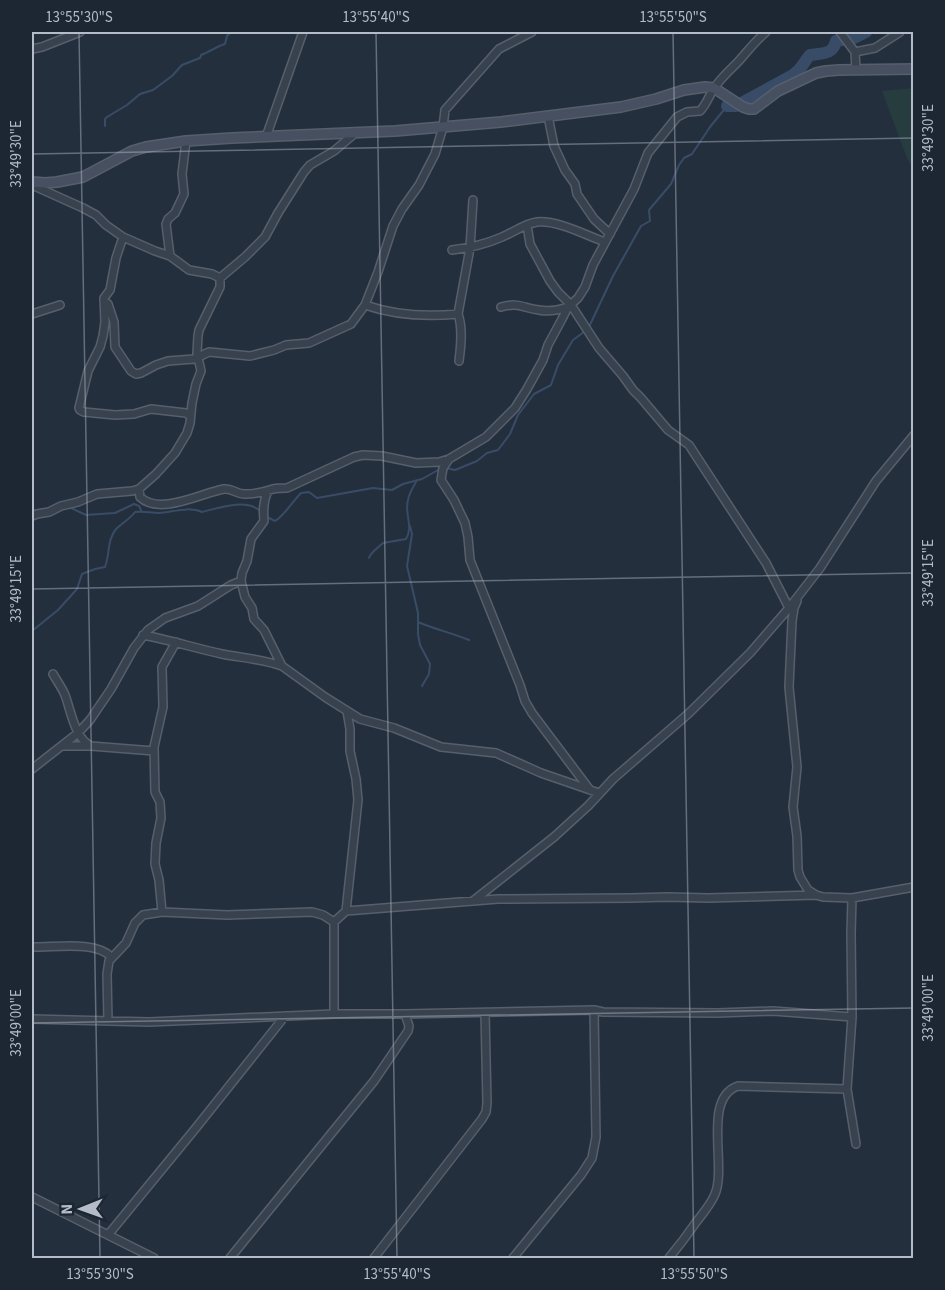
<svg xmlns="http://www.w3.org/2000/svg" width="945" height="1290" viewBox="0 0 945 1290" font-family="'Source Sans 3',sans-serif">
  <rect width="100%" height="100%" fill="#242f3e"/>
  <path fill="#263c3f" d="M 913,88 L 914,88 L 913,169 L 907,158 L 882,91 Z"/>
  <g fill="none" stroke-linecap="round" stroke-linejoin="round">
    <path stroke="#394c67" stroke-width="2" d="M 105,126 L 105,119 L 107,117 L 127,105 L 140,94 L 153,90 L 172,76 L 182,65 L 200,58 L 201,55 C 210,52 217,46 225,44 L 227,36 L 231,32
      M 446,468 L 455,470 L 477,461 L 487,453 L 498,450 L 510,434 L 518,415 L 534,394 L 551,385 L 558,365 L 573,340 L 588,329 L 613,276 L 641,226 L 650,221 L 649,210 L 671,184 L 679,165 L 684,158 L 692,154 L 710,127 L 727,106
      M 69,507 L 86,515 L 115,513 L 134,504 L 139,506 L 141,510
      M 267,517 L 275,521 C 284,516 293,501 301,493 L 309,492 L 317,498 L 373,488 L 392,490 L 403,484 L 422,479 L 440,469
      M 410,526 L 412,534 L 407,566 L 418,613 L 418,634 L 420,645 L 430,664 L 429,674 L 422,686
      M 369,558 C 371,552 378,548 383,543 L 406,539 C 414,526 404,514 408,500 C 409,494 413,487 416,482
      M 418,622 C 434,629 452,633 469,640
      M 32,631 L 58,610 L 77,589 L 82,574 L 95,569 L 105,567 C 110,554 107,540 116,529 C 122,523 130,519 135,512 C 144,511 151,513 159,513 C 173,512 189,506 202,512 C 218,508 247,498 260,511"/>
    <path stroke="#394c67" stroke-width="12" d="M 727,106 L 736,106 L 793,75 C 803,68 802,64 810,55 C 822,53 833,55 836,41 L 854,38 L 866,32"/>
    <defs>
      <path id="street" d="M 840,32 L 855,52 L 856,70
        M 32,49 L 42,47 L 80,32
        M 855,52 L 875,48 L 900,32
        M 548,116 L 554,146 L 565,170 L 575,184 L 577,194 L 594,219 L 610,234
        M 266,137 L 303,32
        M 32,185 L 83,208 L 96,215 L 106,225 L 123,237 L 155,251 L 170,256 L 189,270 L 212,274 L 220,278 L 220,287 L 199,330 L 198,336 L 197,353 L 201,371 L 196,384 L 192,403 L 190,423 L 187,433 L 175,453 L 156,474 L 139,489 L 132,491 L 97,494 L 78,502 L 61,506 L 49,512 L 37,514 L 32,516
        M 527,225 L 530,244 L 550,281 L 558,292 L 571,305 L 599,348 L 623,376 L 633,390 L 641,398 L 668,430 L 689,445 L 766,563 L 789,608
        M 123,237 L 116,258 L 110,290 L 104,298 L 105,322 L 103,336 L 100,347 L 88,371 L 79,408 L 80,410 L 84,412 L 115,415 L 134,414 L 151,409 L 186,413 L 190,416
        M 452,250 C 469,248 486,244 502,237 C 514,232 524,224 537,222 C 558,220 585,235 605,242
        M 170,256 L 166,224 L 168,219 L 175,213 L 184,194 L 182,174 L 186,141
        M 220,278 L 245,257 L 265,237 L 278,213 L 304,172 L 310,165 L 334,151 L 354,134
        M 104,301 L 108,304 L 114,322 L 115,347 L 131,371 L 136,374 L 141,373 L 156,365 L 168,361 L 194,359 L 209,352 L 250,356 L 274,350 L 286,345 L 309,343 L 351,324 L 365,305 L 378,272 L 393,226 L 402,209 L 419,185 L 435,154 L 443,127 L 445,110 L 499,49 L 532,32
        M 365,305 C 394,315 427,317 458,314
        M 501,307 C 518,302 523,308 539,310 C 549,312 559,310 568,307
        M 32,314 L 60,305
        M 459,361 C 461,346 463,328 458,314 L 470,248 L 473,200
        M 449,459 L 443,468 L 441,480 L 454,500 L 465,523 L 468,537 L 470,560 L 520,685 L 525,701 L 532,713 L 590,790
        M 139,489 L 140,497 C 160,516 201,493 224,489 C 232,488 238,495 246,494 C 256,494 264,492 273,489 C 278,488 283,488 287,488 L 354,457 L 363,455 L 382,456 L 416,463 L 439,462 L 449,459 L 486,437 L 515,408 L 527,389 L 543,360 L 548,345 L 562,319 L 568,307 L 578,298 L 585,287 L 593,265 L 634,189 L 648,153 L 677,117 L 687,112 L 700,111 C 707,104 709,95 715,87 C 721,78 729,71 737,63 C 747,52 755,41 766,32
        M 268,491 C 263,501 263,510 264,521 L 251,539 L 247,561 L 242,573 L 241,581 L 245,597 L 252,608 L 254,619 L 264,630 L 282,666
        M 797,601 L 794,608 L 792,621 L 789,687 L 797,767 L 793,807 L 797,836 L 798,870 L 800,877 L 808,890 L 816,895 L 823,897 L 852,898 L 914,887
        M 143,635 L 153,637 C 176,642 199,649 222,654 C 243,658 262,659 282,666 L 325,697 L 360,719 L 394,728 L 441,747 L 496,753 L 541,773 L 599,793
        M 53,674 C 57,681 62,688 65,695 C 71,711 75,739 91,746 L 154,751
        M 62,746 L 90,746
        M 32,769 L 78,733 L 90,720 L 111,689 L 134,648 L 148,630 L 165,618 L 198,606 L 231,585 L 241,581
        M 852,898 L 851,933 L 852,1017 L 847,1089 L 856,1144
        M 473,901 L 554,837 L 588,806 L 613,779 L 688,714 L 750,653 L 789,608 L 820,568 L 876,481 L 914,435
        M 346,911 L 358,800 L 356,779 L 350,751 L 350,729 L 347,711
        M 162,912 L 159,880 L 155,864 L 156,843 L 161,818 L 160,802 L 155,792 L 154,747 L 163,707 L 162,667 L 176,642
        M 32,947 C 52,948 96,940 111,957
        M 334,1014 L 334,922 L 346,911 L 498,899 L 631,898 L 668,897 L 708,898 L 816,895
        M 32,1019 L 149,1022 L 334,1014 L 405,1014 L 594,1010 L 603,1012 L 718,1013 L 773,1011 L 852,1017
        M 108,1020 L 107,974 L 109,961 L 126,943 L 135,923 L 143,915 L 162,912 L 227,915 L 312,912 L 323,915 L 334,922
        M 32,1197 L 154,1258
        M 108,1235 L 195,1129 L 285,1016
        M 230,1258 L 374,1081 L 408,1031 L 409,1026 L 405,1014
        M 374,1258 L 482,1119 L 486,1112 L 487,1103 L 485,1013
        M 513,1258 L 581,1175 L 592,1158 L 596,1137 L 594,1010
        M 669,1258 C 679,1246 688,1234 697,1221 C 704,1212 711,1204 715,1194 C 727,1166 702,1098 738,1086 L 847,1089"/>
      <path id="secondary" d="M 32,182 L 45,183 L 57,182 L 83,177 L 132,151 L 146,147 L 186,141 L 232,138 L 395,131 L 501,122 L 621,107 L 656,99 L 684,90 L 705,87 L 714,88 L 743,107 L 749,109 L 754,109 L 778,91 L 816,73 L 826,71 L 839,70 L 914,69"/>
    </defs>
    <use href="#street" stroke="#565f6c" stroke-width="10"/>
    <use href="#secondary" stroke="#565f6c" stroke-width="12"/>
    <use href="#street" stroke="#38414e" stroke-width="7"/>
    <use href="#secondary" stroke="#465061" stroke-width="9"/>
  </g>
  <path fill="none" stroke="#b4bcc9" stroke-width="1.5" stroke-opacity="0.45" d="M 79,32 L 100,1258M 376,32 L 397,1258M 673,32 L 694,1258M 32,154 L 914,138M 32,589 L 914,573M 32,1023 L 914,1008"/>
  <rect width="945" height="1290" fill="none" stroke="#1d2633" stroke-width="66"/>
  <g transform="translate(81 1209) rotate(269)" stroke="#1d2633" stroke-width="4.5" paint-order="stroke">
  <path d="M0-4.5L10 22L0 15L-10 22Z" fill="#b4bcc9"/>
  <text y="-9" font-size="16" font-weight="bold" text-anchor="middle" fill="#b4bcc9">N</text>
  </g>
  <rect x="33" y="33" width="879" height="1224" fill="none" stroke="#b4bcc9" stroke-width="2"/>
  <g font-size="15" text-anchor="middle" fill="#b4bcc9">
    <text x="79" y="22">13°55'30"S</text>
    <text x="376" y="22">13°55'40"S</text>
    <text x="673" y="22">13°55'50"S</text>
    <text transform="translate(928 138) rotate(-90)" y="5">33°49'30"E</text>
    <text transform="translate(16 154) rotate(-90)" y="5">33°49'30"E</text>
    <text transform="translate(928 573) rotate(-90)" y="5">33°49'15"E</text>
    <text transform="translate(16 589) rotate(-90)" y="5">33°49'15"E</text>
    <text transform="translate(928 1008) rotate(-90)" y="5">33°49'00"E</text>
    <text transform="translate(16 1023) rotate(-90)" y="5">33°49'00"E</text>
    <text x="100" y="1279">13°55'30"S</text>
    <text x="397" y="1279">13°55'40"S</text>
    <text x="694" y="1279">13°55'50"S</text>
  </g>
</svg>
